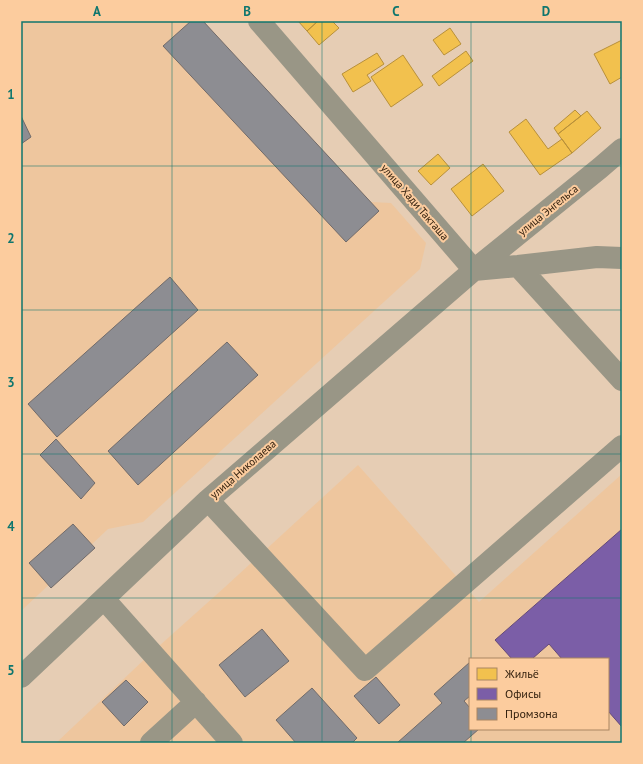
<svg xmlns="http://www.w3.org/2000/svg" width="643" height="764" viewBox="0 0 643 764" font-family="'PT Sans',sans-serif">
  <rect width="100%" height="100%" fill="#e6cdb4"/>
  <path fill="#eec69e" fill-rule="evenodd" d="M 21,21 L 202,21 L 371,202 L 391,203 L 426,243 L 420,269 L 143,522 L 108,529 L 21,611 Z
    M 358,465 L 479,602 L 622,474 L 622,743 L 56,743 L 149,655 L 225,587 ZM 470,659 L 608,659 L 608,729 L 470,729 Z"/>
  <path fill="#f2c14e" stroke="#b8903a" d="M 298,21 L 318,21 L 307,31 Z
    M 318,21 L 332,21 L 339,28 L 319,45 L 307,31 Z
    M 450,28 L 461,44 L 444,55 L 433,40 Z
    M 622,40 L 622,77 L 610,84 L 594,54 Z
    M 466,51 L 473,61 L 439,86 L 432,76 Z
    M 377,53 L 384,64 L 367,75 L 371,81 L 353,92 L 342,74 Z
    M 403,55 L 423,85 L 391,107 L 371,77 Z
    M 575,110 L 581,116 L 558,134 L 554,128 Z
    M 587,111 L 601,128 L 572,153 L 558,134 Z
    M 526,119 L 548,149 L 562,139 L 572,153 L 540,175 L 509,132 Z
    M 438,154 L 450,168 L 431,185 L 418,171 Z
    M 483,164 L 504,191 L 472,216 L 451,189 Z"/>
  <path fill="#7b5ea7" stroke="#644a78" d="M 622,529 L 622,727 L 608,711 L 608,659 L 562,659 L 549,644 L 532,659 L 512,659 L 495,640 Z"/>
  <path fill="#8d8d92" stroke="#716b6a" d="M 191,21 L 203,21 L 379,211 L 346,242 L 163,46 Z
    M 21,116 L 31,137 L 21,144 Z
    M 170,277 L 198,310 L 57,437 L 28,404 Z
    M 227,342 L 258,375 L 138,485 L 108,451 Z
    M 56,439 L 95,483 L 81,499 L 40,455 Z
    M 73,524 L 95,548 L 51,588 L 29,563 Z
    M 262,629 L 289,661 L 245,697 L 219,665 Z
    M 470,662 L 470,696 L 464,701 L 470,708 L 470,729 L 479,729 L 463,743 L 397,743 L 442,703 L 434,694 Z
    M 376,677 L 400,705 L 379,724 L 354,696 Z
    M 126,680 L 148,702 L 124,726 L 102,702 Z
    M 312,688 L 357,738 L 353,742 L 353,743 L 296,743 L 276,720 Z"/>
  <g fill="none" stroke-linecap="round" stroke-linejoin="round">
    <path stroke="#999686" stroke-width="22" d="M 259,21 L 474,270 L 518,266 L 597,257 L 622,258
      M 518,266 L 622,380
      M 208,500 L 365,670 L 622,446
      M 104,599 L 232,743
      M 21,677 L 208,500 L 474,270 L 600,168 L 622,149
      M 151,743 L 196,702"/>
  </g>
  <path fill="none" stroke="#0f766e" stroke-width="1" stroke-opacity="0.55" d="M 172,21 L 172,743M 322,21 L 322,743M 471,21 L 471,659M 21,166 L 622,166M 21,310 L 622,310M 21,454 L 622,454M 21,598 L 622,598M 471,729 L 471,743"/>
  <g text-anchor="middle" stroke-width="4" stroke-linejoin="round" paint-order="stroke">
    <g font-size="11" fill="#2f1d0b" stroke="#fccc9e">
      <text transform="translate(415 202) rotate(49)" y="4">улица Хади Такташа</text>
      <text transform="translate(548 210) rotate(-39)" y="4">улица Энгельса</text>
      <text transform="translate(243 469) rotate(-41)" y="4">улица Николаева</text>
    </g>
  </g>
  <rect width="643" height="764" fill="none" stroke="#fccc9e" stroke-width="44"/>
  <rect x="469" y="658" width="140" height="72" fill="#fccc9e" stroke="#aa8663"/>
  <rect x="477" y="668" width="20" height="12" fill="#f2c14e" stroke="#aa8663"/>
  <text x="505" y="678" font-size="12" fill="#2f1d0b">Жильё</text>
  <rect x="477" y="688" width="20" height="12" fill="#7b5ea7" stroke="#aa8663"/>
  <text x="505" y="698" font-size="12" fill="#2f1d0b">Офисы</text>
  <rect x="477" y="708" width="20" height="12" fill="#8d8d92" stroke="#aa8663"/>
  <text x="505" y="718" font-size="12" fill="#2f1d0b">Промзона</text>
  <rect x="22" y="22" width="599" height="720" fill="none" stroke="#0f766e" stroke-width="1.5"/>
  <g font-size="13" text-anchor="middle" font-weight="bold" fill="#0f766e">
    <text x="97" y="16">A</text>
    <text x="247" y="16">B</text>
    <text x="396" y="16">C</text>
    <text x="546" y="16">D</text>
    <text x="11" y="99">1</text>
    <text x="11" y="243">2</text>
    <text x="11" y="387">3</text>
    <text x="11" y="531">4</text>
    <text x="11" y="675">5</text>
  </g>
</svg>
